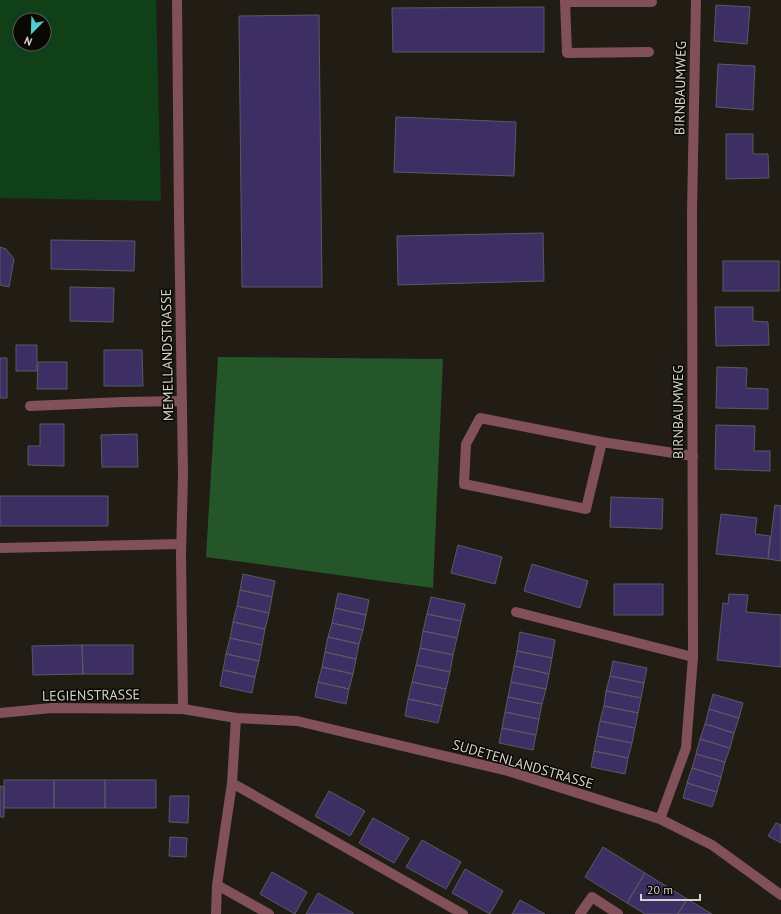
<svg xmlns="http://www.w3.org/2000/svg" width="781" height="914" viewBox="0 0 781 914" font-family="'PT Sans',sans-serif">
  <rect width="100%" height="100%" fill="#211d14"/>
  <path fill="#104018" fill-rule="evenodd" d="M 0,0 L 156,0 L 161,201 L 0,198 ZM 20,20 L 44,20 L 44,44 L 20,44 Z"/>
  <path fill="#24562a" d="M 218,357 L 443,359 L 433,588 L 206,557 Z"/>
  <path fill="#3d2f63" stroke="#5b5964" d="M 716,5 L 750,7 L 747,44 L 714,41 Z
    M 544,7 L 544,52 L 393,52 L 392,8 Z
    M 319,15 L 322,287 L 242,287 L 239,16 Z
    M 718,64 L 755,66 L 753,110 L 716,107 Z
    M 396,117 L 516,122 L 514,176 L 394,172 Z
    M 726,134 L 753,134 L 753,154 L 768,154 L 769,178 L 726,179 Z
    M 543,233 L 544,281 L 398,285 L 397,236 Z
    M 51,240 L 135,241 L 134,271 L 51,269 Z
    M 0,247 L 6,249 L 14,259 L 9,287 L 0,285 Z
    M 723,261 L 779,261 L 779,291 L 723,291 Z
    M 70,287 L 114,288 L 113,322 L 70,321 Z
    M 715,307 L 753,307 L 753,321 L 768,322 L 769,345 L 716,346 Z
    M 16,345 L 37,345 L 37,371 L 16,371 Z
    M 104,350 L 142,350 L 143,386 L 104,386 Z
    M 0,358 L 7,358 L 7,398 L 0,398 Z
    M 38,362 L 67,362 L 67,389 L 37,389 Z
    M 717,367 L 747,368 L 746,388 L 768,389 L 768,409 L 716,408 Z
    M 40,424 L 64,424 L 64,466 L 28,465 L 28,446 L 40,446 Z
    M 716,425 L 755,426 L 754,451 L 770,451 L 770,471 L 715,469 Z
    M 137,434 L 138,467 L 102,467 L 101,435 Z
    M 0,496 L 108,496 L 108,526 L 0,526 Z
    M 611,497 L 663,499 L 662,529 L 610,527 Z
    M 775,505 L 781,506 L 781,561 L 768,559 Z
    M 721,514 L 757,518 L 755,534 L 770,536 L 768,559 L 716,554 Z
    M 458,545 L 502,557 L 495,584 L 451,573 Z
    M 532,564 L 588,581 L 580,608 L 524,591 Z
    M 243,574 L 275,581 L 272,597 L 240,590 Z
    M 614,584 L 663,584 L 663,615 L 614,615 Z
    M 240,590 L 272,597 L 269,613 L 237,606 Z
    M 338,593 L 369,600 L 366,615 L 335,608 Z
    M 729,594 L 748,595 L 746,612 L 781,615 L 781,667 L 717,660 L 723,603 L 728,604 Z
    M 431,597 L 465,604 L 461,621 L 427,614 Z
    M 237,606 L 269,613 L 265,629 L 233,622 Z
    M 335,608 L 366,615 L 363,630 L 332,623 Z
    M 427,614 L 461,621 L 457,638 L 423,631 Z
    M 233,622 L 265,629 L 262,645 L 230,638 Z
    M 332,623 L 363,630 L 359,644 L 328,637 Z
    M 423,631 L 457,638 L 453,655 L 420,648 Z
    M 520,632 L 555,640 L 552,658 L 517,651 Z
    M 328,637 L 359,644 L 356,659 L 325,652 Z
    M 230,638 L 262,645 L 259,661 L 226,654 Z
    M 82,645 L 133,645 L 133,674 L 83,674 Z
    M 82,645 L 83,674 L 33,675 L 32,646 Z
    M 420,648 L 453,655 L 450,672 L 416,665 Z
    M 517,651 L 552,658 L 549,674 L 514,666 Z
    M 325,652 L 356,659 L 353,674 L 322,667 Z
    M 226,654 L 259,661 L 255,677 L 223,670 Z
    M 613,661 L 647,668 L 644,683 L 610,676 Z
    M 416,665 L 450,672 L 446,689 L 412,682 Z
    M 514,666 L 549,674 L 546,689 L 511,682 Z
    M 322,667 L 353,674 L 349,689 L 318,682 Z
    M 223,670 L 255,677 L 252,693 L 220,686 Z
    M 610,676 L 644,683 L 641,698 L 606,691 Z
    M 318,682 L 349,689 L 346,704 L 315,697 Z
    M 412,682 L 446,689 L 442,706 L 408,699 Z
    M 511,682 L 546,689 L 542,704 L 508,697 Z
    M 606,691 L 641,698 L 638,713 L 604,706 Z
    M 713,694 L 743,703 L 739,718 L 709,709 Z
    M 508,697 L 542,704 L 539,719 L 505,712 Z
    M 408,699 L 442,706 L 438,723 L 405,716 Z
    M 604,706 L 638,713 L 635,728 L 600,721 Z
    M 709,709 L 739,718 L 734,733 L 705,724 Z
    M 505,712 L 539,719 L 536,735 L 502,728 Z
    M 600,721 L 635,728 L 632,743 L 597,736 Z
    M 705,724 L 734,733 L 730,748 L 700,739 Z
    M 502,728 L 536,735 L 533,750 L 499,743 Z
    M 597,736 L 632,743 L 628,758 L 594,751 Z
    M 700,739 L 730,748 L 725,762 L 696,754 Z
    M 594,751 L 628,758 L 625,774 L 591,767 Z
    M 696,754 L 725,762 L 721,777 L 692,768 Z
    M 692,768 L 721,777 L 717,792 L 687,783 Z
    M 4,780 L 54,780 L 54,808 L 4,808 Z
    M 54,780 L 105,780 L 105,808 L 54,808 Z
    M 105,780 L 156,780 L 156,808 L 105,808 Z
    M 687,783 L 717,792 L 712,807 L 683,798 Z
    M 0,786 L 4,787 L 4,817 L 0,817 Z
    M 329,791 L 365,811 L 350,836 L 315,816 Z
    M 170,796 L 189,796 L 188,823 L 169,822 Z
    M 373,818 L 409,838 L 394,863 L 359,843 Z
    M 776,823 L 781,825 L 781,843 L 768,836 Z
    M 170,837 L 187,838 L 186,857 L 169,856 Z
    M 422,840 L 461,862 L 446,889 L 406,867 Z
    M 603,847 L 645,873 L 627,903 L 585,877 Z
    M 465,869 L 503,891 L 490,914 L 452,893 Z
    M 272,872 L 307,892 L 295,914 L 260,894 Z
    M 645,873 L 687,899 L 678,914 L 645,914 L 627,903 Z
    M 318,893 L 353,913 L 353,914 L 306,914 Z
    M 687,899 L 712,914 L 678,914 Z
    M 520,900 L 545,914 L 512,914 Z"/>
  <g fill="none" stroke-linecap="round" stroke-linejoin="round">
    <path stroke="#815058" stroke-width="10" d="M 565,0 L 567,53 L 649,52
      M 565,2 L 652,2
      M 30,406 L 123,402 L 182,401
      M 602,442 L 586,509 L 464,484 L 466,444 L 480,418 L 602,442 L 693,456
      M 0,548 L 181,544
      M 516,612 L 693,657
      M 580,914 L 592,897 L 618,914"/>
    <path stroke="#815058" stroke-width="10" d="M 177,0 L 179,216 L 183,474 L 181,555 L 183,709
      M 0,713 L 52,708 L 183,709 L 236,718 L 297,721 L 508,771 L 660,819 L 712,845 L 781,895
      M 232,783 L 463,914
      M 660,819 L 686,748 L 693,657 L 692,212 L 696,0
      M 217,885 L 269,914
      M 216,914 L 217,885 L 232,783 L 236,718"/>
  </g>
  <g text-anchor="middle" stroke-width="3" stroke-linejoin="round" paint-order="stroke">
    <g font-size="14" fill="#d5d3cc" stroke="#090805">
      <text transform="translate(680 88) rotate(-89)" y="5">BIRNBAUMWEG</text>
      <text transform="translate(167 355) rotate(-91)" y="5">MEMELLANDSTRASSE</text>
      <text transform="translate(678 412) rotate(-90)" y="5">BIRNBAUMWEG</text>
      <text transform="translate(91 695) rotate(-1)" y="5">LEGIENSTRASSE</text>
      <text transform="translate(523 764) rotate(16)" y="5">SUDETENLANDSTRASSE</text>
    </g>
  </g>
  <g transform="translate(32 32) rotate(203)"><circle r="19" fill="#090805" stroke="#5b5955"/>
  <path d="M0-3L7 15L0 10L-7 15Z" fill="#52cdcf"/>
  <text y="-6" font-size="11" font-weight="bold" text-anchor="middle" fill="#d5d3cc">N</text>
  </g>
  <path d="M641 894v6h59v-6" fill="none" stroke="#d5d3cc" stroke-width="2"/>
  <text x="647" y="894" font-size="12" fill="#d5d3cc" stroke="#090805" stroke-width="3" paint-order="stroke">20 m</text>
</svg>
